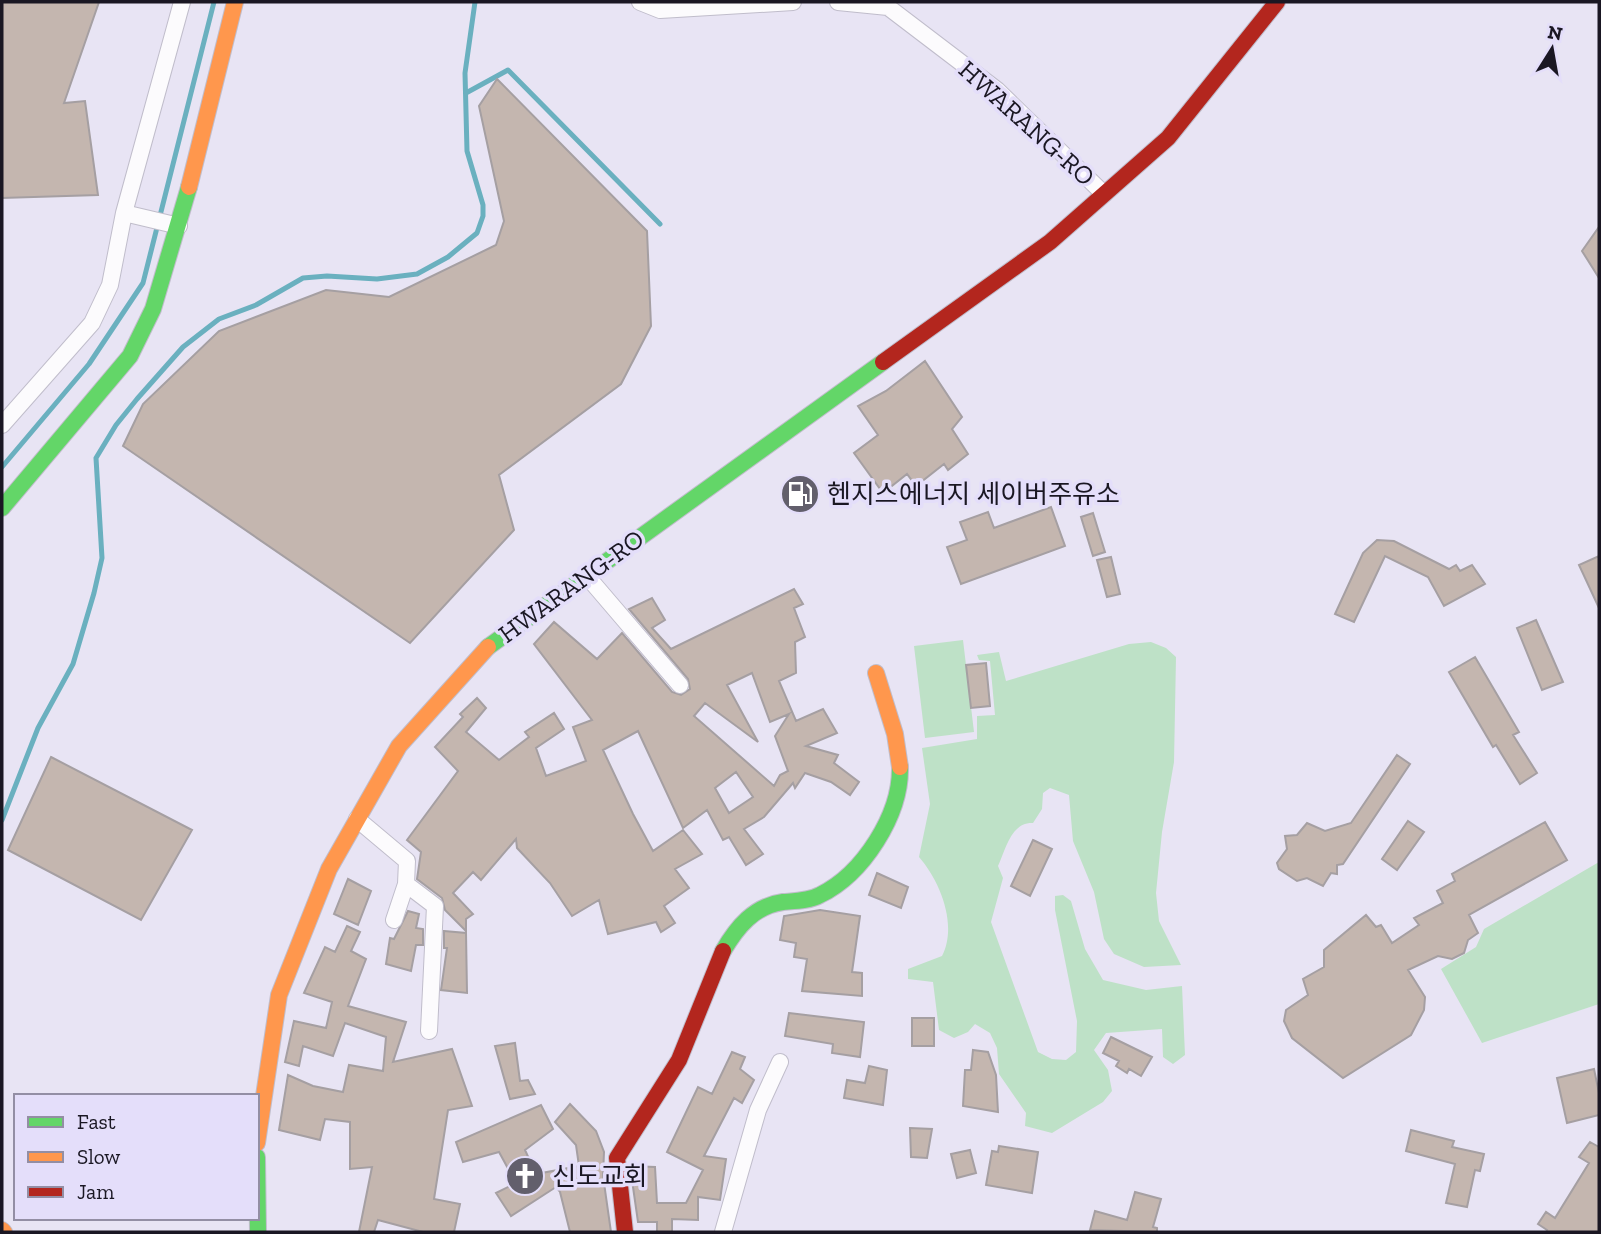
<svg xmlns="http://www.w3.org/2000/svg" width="1601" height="1234" viewBox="0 0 1601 1234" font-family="'Zilla Slab','Noto Sans KR',serif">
  <rect width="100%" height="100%" fill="#e8e4f4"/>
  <path fill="#bee1c7" d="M 963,640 L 974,732 L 925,738 L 914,646 Z
    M 1151,642 L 1166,648 L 1176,657 L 1174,762 L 1162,832 L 1156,893 L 1159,921 L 1181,965 L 1144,967 L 1114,954 L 1104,939 L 1094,892 L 1073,841 L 1069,795 L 1050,788 L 1043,793 L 1042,809 L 1033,823 C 1011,822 1006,849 998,866 L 1003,878 L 991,922 L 1038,1052 L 1052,1059 L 1066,1060 L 1076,1052 L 1077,1021 L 1055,910 L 1055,896 L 1063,895 L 1071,901 L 1085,949 L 1103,980 L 1146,990 L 1182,986 L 1185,1055 L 1173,1064 L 1163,1057 L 1162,1029 L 1106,1033 L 1094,1050 L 1108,1070 L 1112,1091 L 1103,1102 L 1052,1133 L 1025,1126 L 1026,1113 L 999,1074 L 997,1048 L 990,1033 L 975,1024 L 968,1032 L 954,1038 L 939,1030 L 933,982 L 908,979 L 908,969 L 942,956 C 958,925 940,881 919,857 L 930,804 L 922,748 L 977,739 L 977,716 L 995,715 L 990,661 L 979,660 L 977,655 L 999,652 L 1006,681 L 1129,644 Z
    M 1599,862 L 1599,1004 L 1482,1043 L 1441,969 L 1476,947 L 1484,929 Z"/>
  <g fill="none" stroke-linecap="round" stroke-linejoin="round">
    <path stroke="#6ab0bf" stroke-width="5" d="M 466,93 L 508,70 L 660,224
      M 2,467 L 89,364 L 143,283 L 214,2
      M 2,820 L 38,728 L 73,664 L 94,593 L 102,558 L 96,458 L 116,425 L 137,399 L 183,347 L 219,319 L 256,305 L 303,278 L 327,276 L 377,279 L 417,274 L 448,257 L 477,233 L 483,216 L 483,205 L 467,151 L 465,73 L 475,2"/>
  </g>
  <path fill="#c4b6af" stroke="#a59fa2" stroke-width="2" fill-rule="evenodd" d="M 2,2 L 99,2 L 64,103 L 85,101 L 98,195 L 2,198 Z
    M 497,79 L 647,231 L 651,326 L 621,384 L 499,475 L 514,530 L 410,643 L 123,446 L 143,404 L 219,331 L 326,290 L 389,297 L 496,245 L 504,221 L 479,106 Z
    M 1599,227 L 1599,278 L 1582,251 Z
    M 925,361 L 962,417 L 952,429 L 968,454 L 948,470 L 944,464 L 916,486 L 907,474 L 883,493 L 854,453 L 878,435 L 858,406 L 886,391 Z
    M 1051,507 L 1065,546 L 961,584 L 947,547 L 967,540 L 960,522 L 988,512 L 994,528 Z
    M 1093,513 L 1105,552 L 1093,556 L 1081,517 Z
    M 1377,540 L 1394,541 L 1449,569 L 1456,565 L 1460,571 L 1472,565 L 1485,584 L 1444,606 L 1428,577 L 1385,556 L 1354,622 L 1335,614 L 1363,553 Z
    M 1599,556 L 1599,608 L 1579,565 Z
    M 1111,557 L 1120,594 L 1107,597 L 1097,560 Z
    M 794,589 L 803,604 L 794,608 L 805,637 L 795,642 L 796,673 L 779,681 L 796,721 L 823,709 L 837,733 L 806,746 L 838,755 L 834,763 L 859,782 L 850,795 L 831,782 L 805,773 L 795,788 L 793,783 L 764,817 L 744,829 L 763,854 L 746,865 L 729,837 L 723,840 L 707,810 L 683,828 L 638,731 L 603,750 L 633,814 L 653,851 L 683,830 L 702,854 L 675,869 L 689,888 L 664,906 L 675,923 L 661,932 L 656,922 L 608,934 L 599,900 L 572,916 L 550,883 L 517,848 L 516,839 L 481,880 L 473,872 L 453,893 L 473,914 L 466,919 L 466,931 L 445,910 L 442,898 L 417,879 L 421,852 L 407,840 L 458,771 L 435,747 L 463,717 L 460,714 L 477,698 L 486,708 L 466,732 L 499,760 L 529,737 L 525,732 L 554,713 L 564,729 L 536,748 L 546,776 L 586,761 L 573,727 L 592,720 L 534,644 L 554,622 L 597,659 L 622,633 L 672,692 L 681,695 L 690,689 L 688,679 L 629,609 L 652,598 L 665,620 L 652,628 L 671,649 ZM 752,673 L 770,722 L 789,714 L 775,736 L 788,771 L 780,775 L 774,786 L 694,716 L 705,703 L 758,742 L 727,685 ZM 736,772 L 753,797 L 729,813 L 715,788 Z
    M 1536,620 L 1563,682 L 1542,690 L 1517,628 Z
    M 1475,657 L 1519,732 L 1513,735 L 1537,773 L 1520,784 L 1496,745 L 1493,747 L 1449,672 Z
    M 986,663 L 990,706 L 971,708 L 966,665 Z
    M 1397,755 L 1410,764 L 1343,864 L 1337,865 L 1337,874 L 1331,873 L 1323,886 L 1307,878 L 1297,881 L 1279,869 L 1277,863 L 1287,849 L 1285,836 L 1297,835 L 1307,823 L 1325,831 L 1351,823 Z
    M 51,757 L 192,830 L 141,920 L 8,850 Z
    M 1408,821 L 1424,832 L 1397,870 L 1382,859 Z
    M 1545,822 L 1567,860 L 1469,915 L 1478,933 L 1468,940 L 1464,953 L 1452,959 L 1438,956 L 1408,970 L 1425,997 L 1424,1010 L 1411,1035 L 1343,1078 L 1292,1038 L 1284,1021 L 1286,1010 L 1308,995 L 1303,979 L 1324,967 L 1324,950 L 1366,915 L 1376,927 L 1381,925 L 1392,943 L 1419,925 L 1414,918 L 1443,903 L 1437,891 L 1455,881 L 1452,874 Z
    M 1033,840 L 1052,849 L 1030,896 L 1011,886 Z
    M 877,873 L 908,887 L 901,908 L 869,895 Z
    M 348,879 L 371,891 L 358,925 L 334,914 Z
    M 820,910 L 860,916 L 852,972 L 862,973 L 862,996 L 802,991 L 807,959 L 794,957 L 796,943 L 780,940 L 784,916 Z
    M 408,911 L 419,914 L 416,928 L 423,929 L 423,945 L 416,945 L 411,971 L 386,964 L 390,938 L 394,939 Z
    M 347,926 L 360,932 L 351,951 L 366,959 L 348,1006 L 406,1022 L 393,1062 L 452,1049 L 472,1106 L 448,1110 L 434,1199 L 460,1204 L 454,1232 L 423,1232 L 378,1220 L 374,1232 L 359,1232 L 372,1167 L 350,1169 L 350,1122 L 325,1119 L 320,1140 L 279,1130 L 288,1075 L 313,1086 L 343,1092 L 349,1065 L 383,1071 L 386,1037 L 345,1023 L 333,1056 L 303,1046 L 299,1066 L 285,1062 L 294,1021 L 326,1028 L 332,1002 L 304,993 L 325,947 L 335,952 Z
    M 444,931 L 466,933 L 467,993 L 441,990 L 447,948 L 444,948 Z
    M 789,1013 L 864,1022 L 860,1057 L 832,1053 L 833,1044 L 785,1036 Z
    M 912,1018 L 934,1018 L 934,1046 L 912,1046 Z
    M 1111,1037 L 1152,1057 L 1141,1076 L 1129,1069 L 1127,1073 L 1116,1066 L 1119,1061 L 1103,1053 Z
    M 515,1043 L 520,1081 L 528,1080 L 535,1094 L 510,1099 L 495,1046 Z
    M 973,1050 L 988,1052 L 996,1075 L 998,1112 L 963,1106 L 965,1070 L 971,1070 Z
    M 732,1052 L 745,1057 L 740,1069 L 754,1080 L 742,1103 L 734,1098 L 704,1156 L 726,1159 L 720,1200 L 698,1197 L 698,1220 L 672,1219 L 672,1232 L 657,1232 L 657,1222 L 638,1222 L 630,1166 L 655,1167 L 657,1203 L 686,1203 L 703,1170 L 667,1152 L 698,1087 L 712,1094 Z
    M 869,1066 L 887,1070 L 883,1105 L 844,1098 L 847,1080 L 865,1083 Z
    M 1594,1069 L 1599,1093 L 1599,1115 L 1567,1123 L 1557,1078 Z
    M 570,1104 L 596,1131 L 604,1152 L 603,1176 L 611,1232 L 570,1232 L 560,1192 L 556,1187 L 511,1216 L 496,1193 L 516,1183 L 499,1152 L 463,1162 L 456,1142 L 541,1105 L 553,1129 L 525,1150 L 536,1174 L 579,1166 L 576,1145 L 555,1122 Z
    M 910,1128 L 932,1129 L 927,1158 L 911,1157 Z
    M 1411,1130 L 1454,1141 L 1452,1147 L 1484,1154 L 1480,1171 L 1475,1170 L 1467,1207 L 1446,1203 L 1455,1164 L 1406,1151 Z
    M 1590,1142 L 1599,1147 L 1599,1232 L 1546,1232 L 1547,1230 L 1538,1224 L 1546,1212 L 1555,1218 L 1589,1163 L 1579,1157 Z
    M 999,1146 L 1038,1152 L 1032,1193 L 986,1185 L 992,1151 L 998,1152 Z
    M 970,1150 L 976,1173 L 957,1178 L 951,1154 Z
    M 1135,1192 L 1161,1199 L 1153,1227 L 1157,1228 L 1157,1232 L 1090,1230 L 1095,1211 L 1127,1220 Z"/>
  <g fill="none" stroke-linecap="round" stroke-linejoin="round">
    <defs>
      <path id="street" d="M 640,2 L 660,10 L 793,2
        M 838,2 L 888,7 L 997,90 L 1104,194
        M 124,213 L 179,226
        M 2,425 L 92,323 L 110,285 L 124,213 L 182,2
        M 586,575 L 680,685
        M 357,819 L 407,861 L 406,884 L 435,906 L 429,1031
        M 394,920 L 406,884
        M 723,1232 L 758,1110 L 780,1062"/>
      <path id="fast" d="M 2,508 L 130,356 L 153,309 L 189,187
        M 488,647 L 883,362
        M 723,951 C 737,927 754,906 783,902 C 796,901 809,901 820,895 C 863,874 901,815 900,767
        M 257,1157 L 258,1232"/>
      <path id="slow" d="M 189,187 L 235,2
        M 876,673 L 895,734 L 900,767
        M 257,1143 L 279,995 L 329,869 L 399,746 L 488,647
        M 2,1230 L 4,1232"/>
      <path id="jam" d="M 883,362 L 1050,242 L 1168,138 L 1277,2
        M 625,1232 L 617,1158 L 679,1060 L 723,951"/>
    </defs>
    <use href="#street" stroke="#c0bdcb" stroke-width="18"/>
    <use href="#fast" stroke="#c0bdcb" stroke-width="18"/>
    <use href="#slow" stroke="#c0bdcb" stroke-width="18"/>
    <use href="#jam" stroke="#c0bdcb" stroke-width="18"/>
    <use href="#street" stroke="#fcfbfd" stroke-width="16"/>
    <use href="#fast" stroke="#63d668" stroke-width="16"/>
    <use href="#slow" stroke="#ff974d" stroke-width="16"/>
    <use href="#jam" stroke="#b3261e" stroke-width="16"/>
  </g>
  <defs>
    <symbol id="fuel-disc" viewBox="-11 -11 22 22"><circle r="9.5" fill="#625f6c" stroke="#e4defa"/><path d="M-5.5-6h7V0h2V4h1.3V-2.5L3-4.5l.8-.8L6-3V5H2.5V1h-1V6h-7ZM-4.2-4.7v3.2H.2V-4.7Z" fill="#fff"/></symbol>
    <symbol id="church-disc" viewBox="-11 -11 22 22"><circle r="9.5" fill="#625f6c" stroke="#e4defa"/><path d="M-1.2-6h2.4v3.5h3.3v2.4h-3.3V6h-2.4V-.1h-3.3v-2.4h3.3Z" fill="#fff"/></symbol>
  </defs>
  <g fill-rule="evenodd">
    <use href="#fuel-disc" x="778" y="472" width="44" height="44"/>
    <use href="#church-disc" x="503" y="1154" width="44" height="44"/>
  </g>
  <g text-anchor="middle" stroke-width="7" stroke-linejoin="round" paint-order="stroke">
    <g font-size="26" fill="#1a1723" stroke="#e4defa">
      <text transform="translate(1027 123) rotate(42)" y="9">HWARANG-RO</text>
      <text transform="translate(571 586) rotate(-36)" y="9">HWARANG-RO</text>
    </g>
    <g font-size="26" fill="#1a1723" stroke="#e4defa" text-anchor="start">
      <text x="827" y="503">헨지스에너지 세이버주유소</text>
      <text x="552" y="1185">신도교회</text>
    </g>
  </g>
  <rect width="1601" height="1234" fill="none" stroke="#1a1723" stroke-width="7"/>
  <rect x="14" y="1094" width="245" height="126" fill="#e4defa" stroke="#938ea4" stroke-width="2"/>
  <rect x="28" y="1117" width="35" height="10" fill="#63d668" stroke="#938ea4" stroke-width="2"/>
  <text x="77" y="1129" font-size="21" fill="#1a1723">Fast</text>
  <rect x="28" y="1152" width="35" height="10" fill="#ff974d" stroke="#938ea4" stroke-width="2"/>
  <text x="77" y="1164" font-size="21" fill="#1a1723">Slow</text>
  <rect x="28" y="1187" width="35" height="10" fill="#b3261e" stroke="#938ea4" stroke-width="2"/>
  <text x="77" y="1199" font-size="21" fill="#1a1723">Jam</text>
  <g transform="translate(1552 49) rotate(11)" stroke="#e4defa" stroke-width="5" paint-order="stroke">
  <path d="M0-5L12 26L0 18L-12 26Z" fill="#1a1723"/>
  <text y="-10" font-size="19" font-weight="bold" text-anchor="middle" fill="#1a1723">N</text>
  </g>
</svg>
